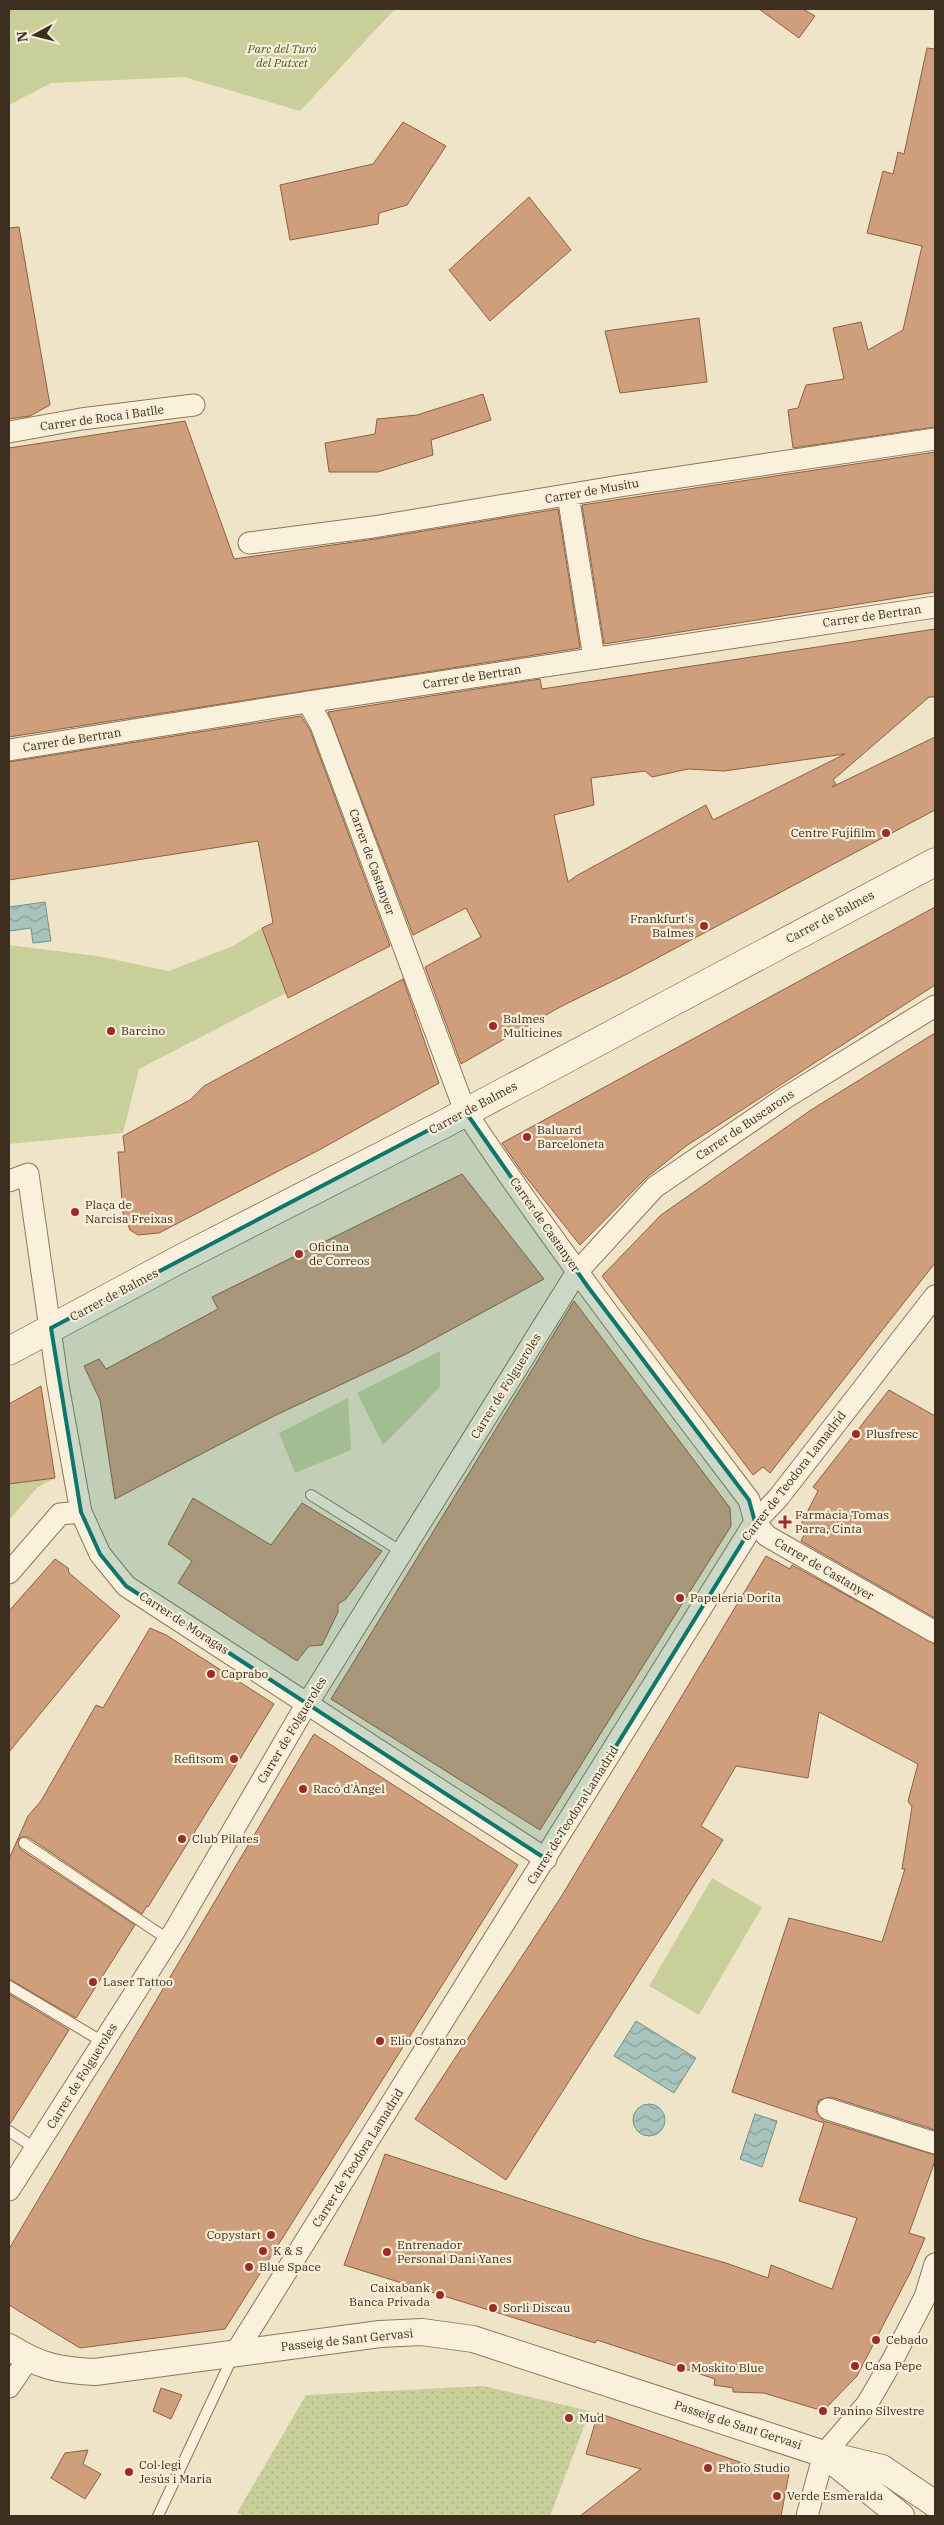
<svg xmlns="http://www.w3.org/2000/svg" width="944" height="2525" viewBox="0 0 944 2525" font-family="'IBM Plex Serif',serif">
  <defs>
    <pattern id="garden-dots" width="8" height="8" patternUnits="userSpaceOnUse" patternTransform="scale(1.25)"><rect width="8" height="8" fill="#c9cf9b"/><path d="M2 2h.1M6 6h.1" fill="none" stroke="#aeb285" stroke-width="1.8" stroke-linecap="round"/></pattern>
    <pattern id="water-waves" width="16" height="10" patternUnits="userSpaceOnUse" patternTransform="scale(1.25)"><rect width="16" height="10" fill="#a9c4bc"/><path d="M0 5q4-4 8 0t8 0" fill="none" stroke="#8ba098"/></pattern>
  </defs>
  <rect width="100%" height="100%" fill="#f0e4c8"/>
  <path fill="#c9cf9b" d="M 9,9 L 395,9 L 300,111 L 184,77 L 51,83 L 9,105 Z
    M 262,928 L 286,993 L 139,1069 L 123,1133 L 9,1144 L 9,945 L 97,956 L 169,971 L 233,946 Z
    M 440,1351 L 440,1387 L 383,1445 L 357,1393 Z
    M 348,1398 L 351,1450 L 295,1473 L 279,1433 Z
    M 55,1478 L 38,1487 L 9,1520 L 9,1482 Z
    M 712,1878 L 762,1907 L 699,2015 L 649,1986 Z"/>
  <path fill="url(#garden-dots)" d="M 483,2386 L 590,2411 L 550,2516 L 244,2516 L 237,2513 L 306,2395 Z"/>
  <path fill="url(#water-waves)" stroke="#6f938a" d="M 45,902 L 51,941 L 33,943 L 31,928 L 9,931 L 9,907 Z
    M 636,2021 L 696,2058 L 674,2093 L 614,2056 Z
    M633 2120a16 16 0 1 1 32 0a16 16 0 1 1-32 0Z
    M 755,2114 L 777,2121 L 762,2167 L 740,2159 Z"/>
  <path fill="#cf9f7d" stroke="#8d5f41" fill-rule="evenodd" d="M 759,9 L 803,9 L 815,16 L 799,38 Z
    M 927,48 L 935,49 L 935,427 L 793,448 L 788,410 L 798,408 L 806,385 L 844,379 L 833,328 L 861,322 L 868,350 L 903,330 L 922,246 L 867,233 L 883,171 L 893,174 L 898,152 L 904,154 Z
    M 403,122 L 446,146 L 407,205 L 379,213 L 378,224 L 290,240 L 280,185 L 373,164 Z
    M 529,197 L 571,250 L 490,321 L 449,270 Z
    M 19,227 L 50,405 L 30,416 L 9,419 L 9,228 Z
    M 699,318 L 707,382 L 620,393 L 605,331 Z
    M 483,394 L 491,420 L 431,440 L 433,455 L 378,472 L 329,472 L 325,443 L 375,434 L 377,419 L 417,415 Z
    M 185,421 L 234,559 L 375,539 L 558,509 L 580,648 L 9,737 L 9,448 Z
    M 935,452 L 935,592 L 604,644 L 582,505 Z
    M 935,629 L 935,697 L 929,697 L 833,780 L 836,784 L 832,787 L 935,737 L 935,810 L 629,973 L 560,1007 L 461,1064 L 425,967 L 481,937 L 466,908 L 413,935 L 328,712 L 540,679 L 542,689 ZM 845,754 L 713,820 L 706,805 L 576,876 L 568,882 L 554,815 L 594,805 L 591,778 L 645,771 L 652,777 L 688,769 L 724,771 Z
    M 301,716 L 310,730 L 390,946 L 288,998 L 262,928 L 273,923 L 258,841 L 9,880 L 9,762 Z
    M 935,907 L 935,985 L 686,1146 L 646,1178 L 580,1245 L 522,1172 L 502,1143 Z
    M 403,979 L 439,1083 L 319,1150 L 159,1233 L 138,1235 L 130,1230 L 123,1213 L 118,1152 L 125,1152 L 123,1136 L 190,1100 L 204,1086 Z
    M 935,1033 L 935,1263 L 770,1473 L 763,1467 L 753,1475 L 602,1276 L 661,1215 L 811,1110 Z
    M 462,1174 L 544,1279 L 406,1354 L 276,1415 L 115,1499 L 100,1400 L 84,1366 L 99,1359 L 106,1369 L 218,1309 L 212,1297 Z
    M 574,1301 L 730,1508 L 731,1526 L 540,1830 L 331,1699 Z
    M 41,1386 L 55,1478 L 9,1484 L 9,1404 Z
    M 889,1390 L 935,1416 L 935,1618 L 801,1541 L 805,1533 L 799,1528 L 818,1491 L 813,1487 Z
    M 193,1498 L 271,1545 L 302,1503 L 382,1551 L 346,1599 L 338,1604 L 338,1612 L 322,1645 L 309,1646 L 297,1661 L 178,1583 L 192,1561 L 168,1544 Z
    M 766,1556 L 790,1569 L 792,1565 L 935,1644 L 935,2130 L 831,2097 L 819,2100 L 816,2111 L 824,2121 L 935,2155 L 935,2161 L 909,2233 L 925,2238 L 910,2273 L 857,2376 L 823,2411 L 764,2393 L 733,2392 L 733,2388 L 714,2385 L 715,2379 L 597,2340 L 595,2343 L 344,2265 L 385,2154 L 642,2239 L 726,2263 L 768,2278 L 771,2265 L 832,2289 L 857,2218 L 799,2201 L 824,2123 L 732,2092 L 789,1918 L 882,1942 L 905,1869 L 902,1869 L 912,1807 L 908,1801 L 918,1764 L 819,1712 L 808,1778 L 736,1766 L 701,1826 L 723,1840 L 506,2180 L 415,2119 L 561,1897 Z
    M 55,1559 L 68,1568 L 69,1573 L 120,1616 L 9,1752 L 9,1611 Z
    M 150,1628 L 166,1635 L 274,1704 L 148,1907 L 147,1906 L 142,1914 L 28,1837 L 21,1837 L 18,1840 L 20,1849 L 135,1925 L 76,2018 L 9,1979 L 9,1859 L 28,1816 L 41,1801 L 96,1705 L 103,1708 Z
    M 314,1734 L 518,1865 L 225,2329 L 80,2348 L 9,2305 L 9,2249 Z
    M 9,1994 L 69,2030 L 10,2124 L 9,2124 Z
    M 161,2388 L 182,2395 L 171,2419 L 153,2411 Z
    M 598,2413 L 760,2469 L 789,2473 L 781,2516 L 580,2516 L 641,2469 L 586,2454 Z
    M 88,2450 L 83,2464 L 101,2474 L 85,2499 L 51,2478 L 65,2453 Z"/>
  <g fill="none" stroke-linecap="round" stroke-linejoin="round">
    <defs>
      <path id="service" d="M 311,1495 L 402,1552
        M 24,1843 L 169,1940
        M 9,1986 L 103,2042
        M 9,2131 L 36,2149
        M 158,2516 L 233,2356"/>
      <path id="minor" d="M 9,432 L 81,419 L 194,405
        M 568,495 L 594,658
        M 249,543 L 373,527 L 620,486 L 935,439
        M 308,702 L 321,725 L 465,1111 C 554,1245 652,1372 749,1500 L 755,1522 L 767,1536 L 935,1632
        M 9,750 L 308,702 L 935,607
        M 9,1181 L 28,1174 L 58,1385 L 81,1512 L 100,1554 L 126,1586 L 546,1859
        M 9,1573 L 60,1514 L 81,1512
        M 828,2109 L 935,2143
        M 9,2190 L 175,1930 L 299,1717 L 577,1272 L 655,1187 L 785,1098 L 935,1006
        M 236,2352 L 755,1522 L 778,1498 L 935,1296
        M 9,2387 L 28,2359
        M 807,2516 L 824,2454 L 867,2404 L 892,2361 L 925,2297 L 935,2264"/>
      <path id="tertiary" d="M 9,2347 C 41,2367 58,2370 95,2372 L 380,2334 L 422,2332 L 473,2339 L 824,2454 L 882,2468 L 935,2504
        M 830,2459 L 901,2516"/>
      <path id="secondary" d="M 9,1351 L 180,1259 L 442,1125 L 935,862"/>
    </defs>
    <use href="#service" stroke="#8d765c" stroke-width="12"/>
    <use href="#minor" stroke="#8d765c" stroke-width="23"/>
    <use href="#tertiary" stroke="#8d765c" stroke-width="28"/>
    <use href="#secondary" stroke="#6f573f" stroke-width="29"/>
    <use href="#service" stroke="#faf1dc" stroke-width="10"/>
    <use href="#minor" stroke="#faf1dc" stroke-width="21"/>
    <use href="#tertiary" stroke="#faf1dc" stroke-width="26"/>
    <use href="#secondary" stroke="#faf1dc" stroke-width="28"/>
  </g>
  <path fill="#0f766e" fill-opacity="0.2" stroke="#0f766e" stroke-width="4" stroke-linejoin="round" d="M 465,1111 L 588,1287 L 749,1500 L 755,1522 L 546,1859 L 126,1586 L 100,1554 L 81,1512 L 51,1328 Z"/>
  <g fill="#9e2a2b" stroke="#f7eed8" stroke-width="2">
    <circle cx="886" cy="833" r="5"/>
    <circle cx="704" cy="926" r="5"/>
    <circle cx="493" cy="1026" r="5"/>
    <circle cx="111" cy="1031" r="5"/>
    <circle cx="527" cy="1137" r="5"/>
    <circle cx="75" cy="1212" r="5"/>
    <circle cx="299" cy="1254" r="5"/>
    <circle cx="856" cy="1434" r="5"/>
    <path d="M782.5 1514.5h5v5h5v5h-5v5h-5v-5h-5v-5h5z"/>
    <circle cx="680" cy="1598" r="5"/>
    <circle cx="211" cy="1674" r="5"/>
    <circle cx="234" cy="1759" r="5"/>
    <circle cx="303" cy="1789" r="5"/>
    <circle cx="182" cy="1839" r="5"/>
    <circle cx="93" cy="1982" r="5"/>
    <circle cx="380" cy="2041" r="5"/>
    <circle cx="271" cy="2235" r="5"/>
    <circle cx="263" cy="2251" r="5"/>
    <circle cx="387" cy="2252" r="5"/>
    <circle cx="249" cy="2267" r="5"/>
    <circle cx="440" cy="2295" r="5"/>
    <circle cx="493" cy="2308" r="5"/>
    <circle cx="876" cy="2340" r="5"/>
    <circle cx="855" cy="2366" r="5"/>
    <circle cx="681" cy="2368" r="5"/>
    <circle cx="823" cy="2411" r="5"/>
    <circle cx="569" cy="2418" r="5"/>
    <circle cx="708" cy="2468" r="5"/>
    <circle cx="129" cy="2472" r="5"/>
    <circle cx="777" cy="2496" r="5"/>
  </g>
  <g text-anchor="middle" stroke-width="4.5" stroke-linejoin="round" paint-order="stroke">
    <g font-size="12" font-style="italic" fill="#4d5a26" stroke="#f7eed8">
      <text x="282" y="53">Parc del Turó<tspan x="282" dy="14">del Putxet</tspan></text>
    </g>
    <g font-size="12" fill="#3d2e20" stroke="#f7eed8">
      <text transform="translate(102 418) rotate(-8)" y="4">Carrer de Roca i Batlle</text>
      <text transform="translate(592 491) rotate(-10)" y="4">Carrer de Musitu</text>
      <text transform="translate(872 616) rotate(-8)" y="4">Carrer de Bertran</text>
      <text transform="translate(472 677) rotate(-9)" y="4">Carrer de Bertran</text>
      <text transform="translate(72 740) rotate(-9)" y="4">Carrer de Bertran</text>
      <text transform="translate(372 862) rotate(70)" y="4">Carrer de Castanyer</text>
      <text transform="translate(830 917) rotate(-28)" y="4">Carrer de Balmes</text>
      <text transform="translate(473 1108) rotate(-28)" y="4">Carrer de Balmes</text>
      <text transform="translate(745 1125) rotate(-34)" y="4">Carrer de Buscarons</text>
      <text transform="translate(545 1225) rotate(55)" y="4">Carrer de Castanyer</text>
      <text transform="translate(114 1295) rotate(-28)" y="4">Carrer de Balmes</text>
      <text transform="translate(506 1386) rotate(-58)" y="4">Carrer de Folgueroles</text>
      <text transform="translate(794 1476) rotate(-52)" y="4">Carrer de Teodora Lamadrid</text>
      <text transform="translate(824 1569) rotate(30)" y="4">Carrer de Castanyer</text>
      <text transform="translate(184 1623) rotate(33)" y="4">Carrer de Moragas</text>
      <text transform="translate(292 1730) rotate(-59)" y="4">Carrer de Folgueroles</text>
      <text transform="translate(573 1815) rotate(-58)" y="4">Carrer de Teodora Lamadrid</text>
      <text transform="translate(82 2076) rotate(-58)" y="4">Carrer de Folgueroles</text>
      <text transform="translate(358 2158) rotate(-58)" y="4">Carrer de Teodora Lamadrid</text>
      <text transform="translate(347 2340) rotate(-6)" y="4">Passeig de Sant Gervasi</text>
      <text transform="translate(738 2425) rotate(18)" y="4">Passeig de Sant Gervasi</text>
    </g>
    <g font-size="12" fill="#3d2e20" stroke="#f7eed8" text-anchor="start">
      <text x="876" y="837" text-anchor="end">Centre Fujifilm</text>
      <text x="694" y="923" text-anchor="end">Frankfurt's<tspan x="694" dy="14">Balmes</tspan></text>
      <text x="503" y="1023">Balmes<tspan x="503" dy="14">Multicines</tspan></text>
      <text x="121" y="1035">Barcino</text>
      <text x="537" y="1134">Baluard<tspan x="537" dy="14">Barceloneta</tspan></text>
      <text x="85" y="1209">Plaça de<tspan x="85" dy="14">Narcisa Freixas</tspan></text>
      <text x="309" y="1251">Oficina<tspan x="309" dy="14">de Correos</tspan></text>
      <text x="866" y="1438">Plusfresc</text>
      <text x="795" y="1519">Farmàcia Tomas<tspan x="795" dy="14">Parra, Cinta</tspan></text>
      <text x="690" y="1602">Papeleria Dorita</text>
      <text x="221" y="1678">Caprabo</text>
      <text x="224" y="1763" text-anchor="end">Refitsom</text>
      <text x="313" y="1793">Racó d'Àngel</text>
      <text x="192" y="1843">Club Pilates</text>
      <text x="103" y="1986">Laser Tattoo</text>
      <text x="390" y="2045">Elio Costanzo</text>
      <text x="261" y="2239" text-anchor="end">Copystart</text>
      <text x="397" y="2249">Entrenador<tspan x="397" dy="14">Personal Dani Yanes</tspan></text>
      <text x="273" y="2255">K &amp; S</text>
      <text x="259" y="2271">Blue Space</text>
      <text x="430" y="2292" text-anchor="end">Caixabank<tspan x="430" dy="14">Banca Privada</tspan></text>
      <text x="503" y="2312">Sorli Discau</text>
      <text x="886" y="2344">Cebado</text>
      <text x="865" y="2370">Casa Pepe</text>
      <text x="691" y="2372">Moskito Blue</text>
      <text x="833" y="2415">Panino Silvestre</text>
      <text x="579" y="2422">Mud</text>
      <text x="139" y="2469">Col·legi<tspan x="139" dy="14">Jesús i Maria</tspan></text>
      <text x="718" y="2472">Photo Studio</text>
      <text x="787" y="2500">Verde Esmeralda</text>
    </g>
  </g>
  <rect width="944" height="2525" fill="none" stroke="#3d2e20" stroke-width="20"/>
  <g transform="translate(35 35) rotate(263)" stroke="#f7eed8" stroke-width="4" paint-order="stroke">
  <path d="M0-4L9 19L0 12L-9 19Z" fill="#3d2e20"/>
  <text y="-8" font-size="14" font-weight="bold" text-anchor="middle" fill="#3d2e20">N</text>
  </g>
</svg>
